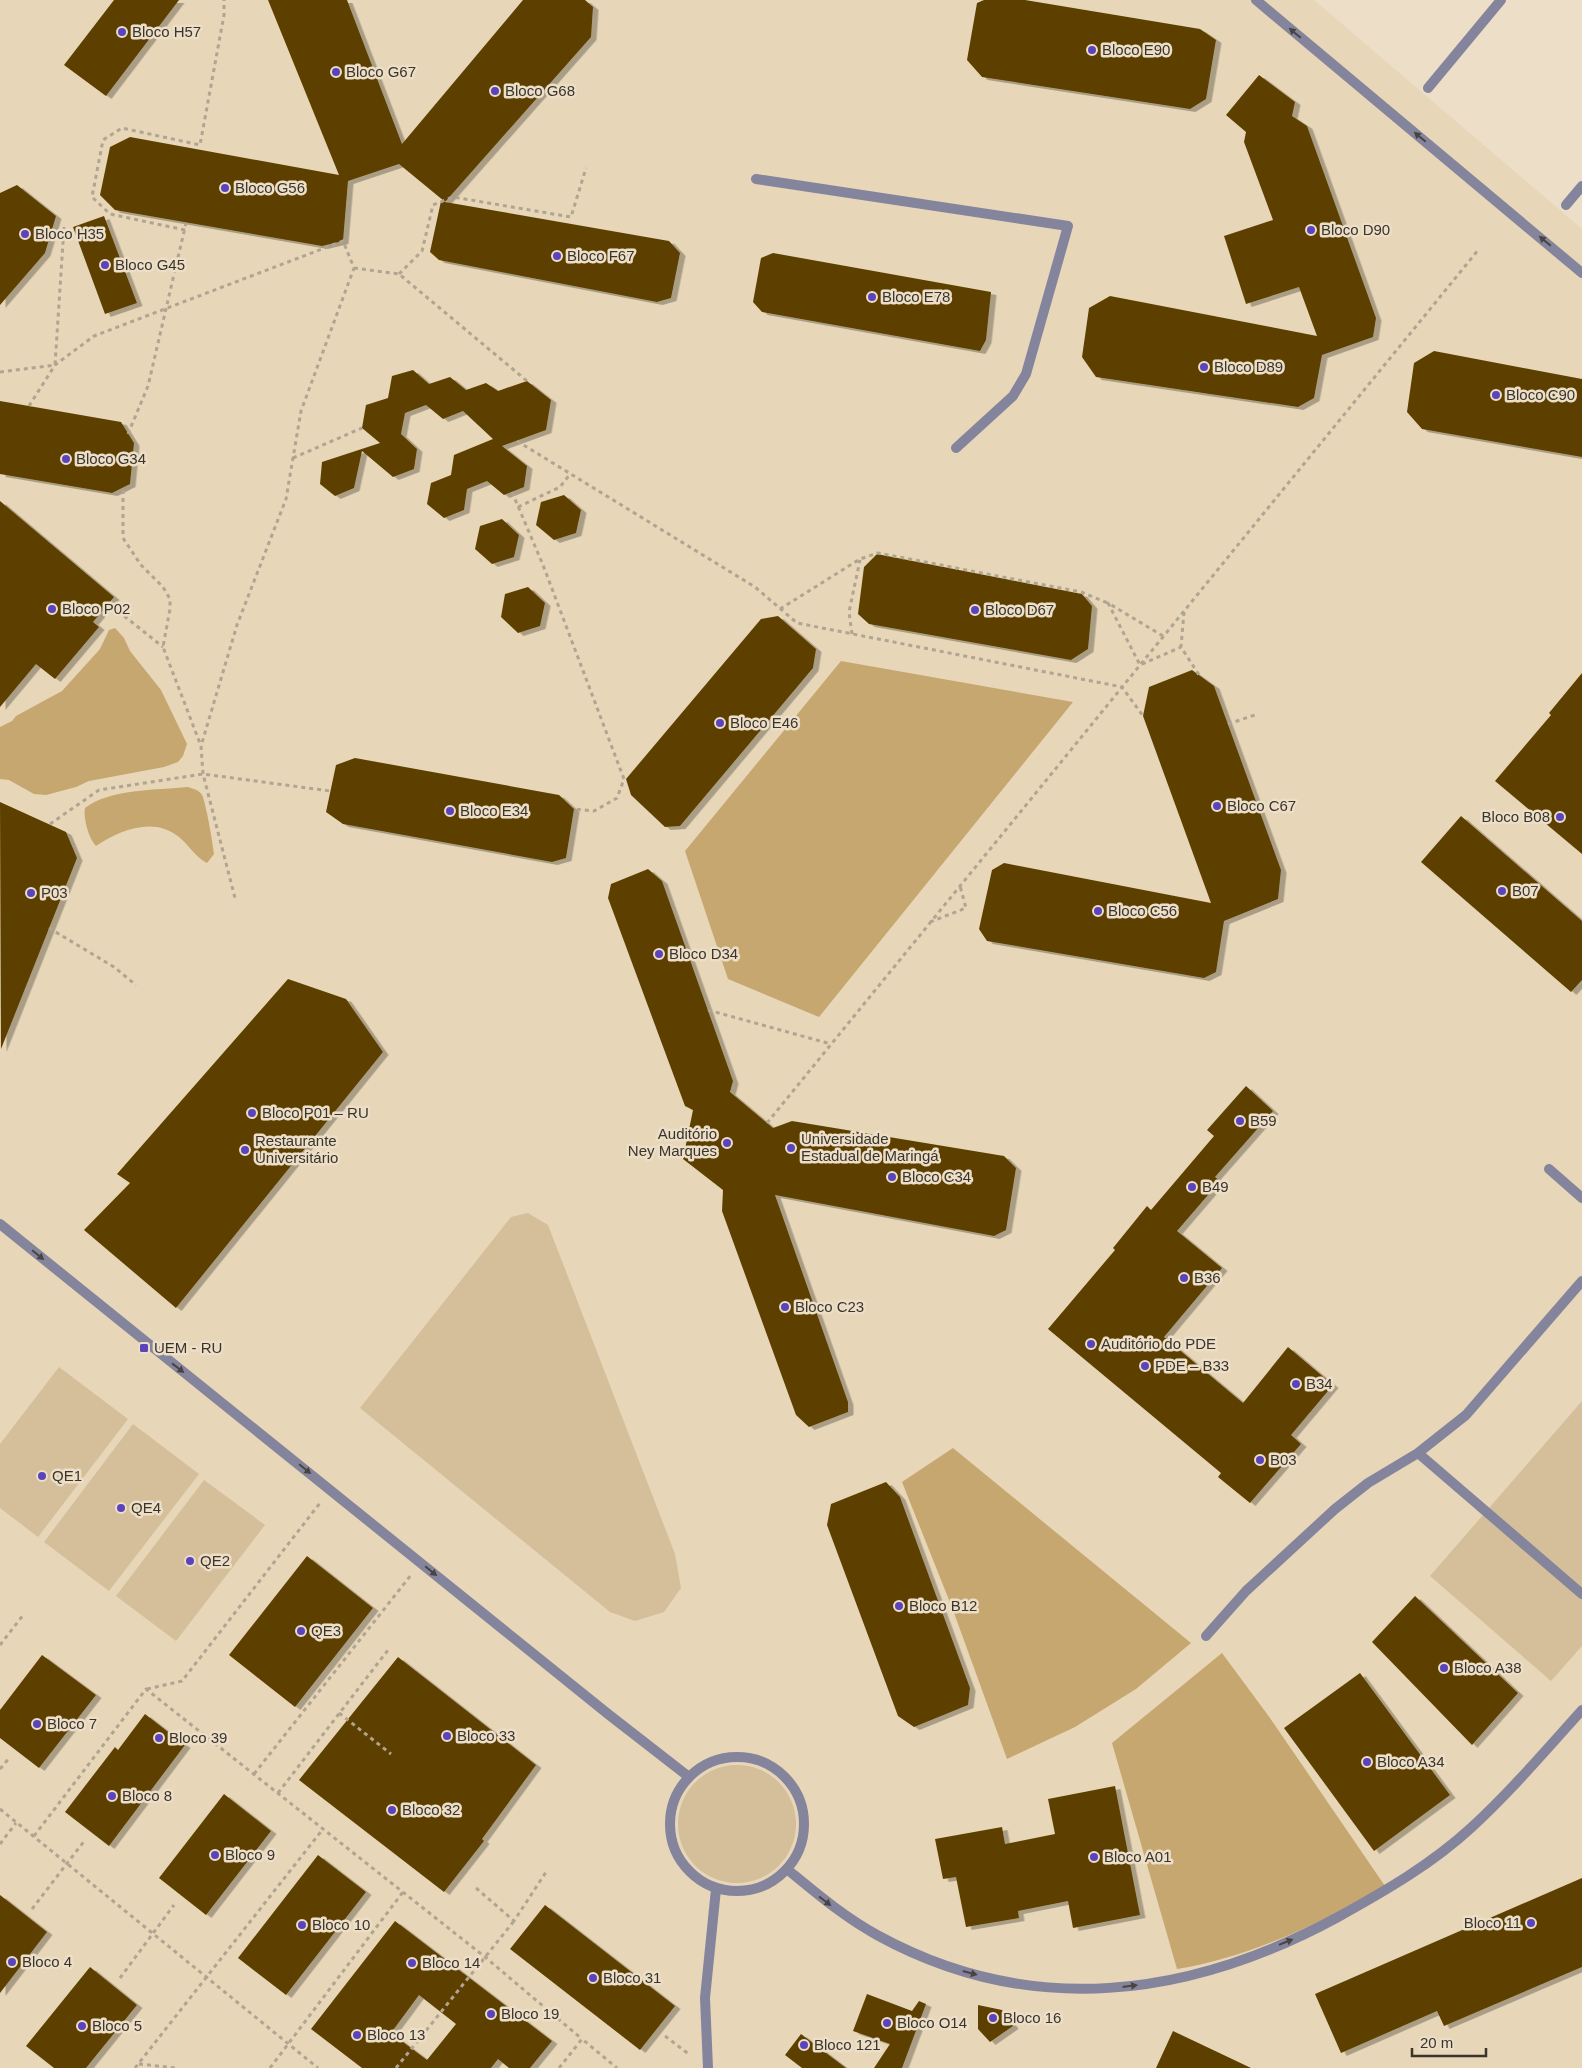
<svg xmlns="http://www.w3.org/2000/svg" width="1582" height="2068" viewBox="0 0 1582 2068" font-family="Arial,sans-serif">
  <defs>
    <filter id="shadow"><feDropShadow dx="5.5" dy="3" stdDeviation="0" flood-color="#0004"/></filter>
  </defs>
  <rect width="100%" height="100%" fill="#ecdec7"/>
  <path fill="#e7d6b7" d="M 0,0 L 1314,0 L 1582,229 L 1582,2068 L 0,2068 Z"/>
  <path fill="#d4bf9a" d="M 528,1213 L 548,1225 L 675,1554 L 681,1588 L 664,1612 L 635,1621 L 610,1612 L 360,1408 L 511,1217 Z
    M 59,1367 L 128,1419 L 38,1537 L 0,1508 L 0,1444 Z
    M 1582,1401 L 1582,1646 L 1551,1681 L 1430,1576 Z
    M 133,1424 L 199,1474 L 109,1591 L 44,1542 Z
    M 204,1480 L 265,1525 L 176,1641 L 116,1596 Z
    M678 1824a59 59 0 1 1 118 0a59 59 0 1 1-118 0Z"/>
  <path fill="#c6a770" d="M 115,628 L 124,638 L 130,651 L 161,690 L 187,744 L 183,756 L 178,762 L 164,767 L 89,781 L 76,787 L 46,795 L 34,794 L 9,780 L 0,779 L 0,727 L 12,721 L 16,716 L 62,691 L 100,649 L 109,630 Z
    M 841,661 L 1073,702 L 819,1017 L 728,979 L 685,851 Z
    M 188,787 C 194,789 199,790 202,795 C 206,803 213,844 214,854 L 207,863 C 195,857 189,845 179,837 C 154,816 119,830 96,846 C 89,839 83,819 85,808 C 109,789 157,790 188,787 Z
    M 953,1448 L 1191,1643 L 1136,1689 L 1075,1727 L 1007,1759 L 953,1610 L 902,1482 Z
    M 1222,1653 L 1270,1718 L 1385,1886 C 1324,1922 1248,1958 1177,1969 L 1112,1743 Z"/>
  <path fill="#5d4103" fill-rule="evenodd" filter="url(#shadow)" d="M 114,0 L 179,0 L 106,96 L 64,65 Z
    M 268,0 L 347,0 L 402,144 L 523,0 L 585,0 L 593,7 L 591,37 L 445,202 L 669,241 L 680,253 L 671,298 L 657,302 L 439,260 L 430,252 L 441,201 L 444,201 L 399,164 L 348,181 L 343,241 L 322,246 L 115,210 L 100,195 L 110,147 L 130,137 L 339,175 Z
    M 984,0 L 1025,0 L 1200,29 L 1216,40 L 1206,99 L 1190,109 L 982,77 L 967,60 L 977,3 Z
    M 1259,75 L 1295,102 L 1292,116 L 1307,126 L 1376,318 L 1373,337 L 1322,355 L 1314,398 L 1298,407 L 1096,377 L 1082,357 L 1089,308 L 1110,296 L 1317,336 L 1299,287 L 1246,304 L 1224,236 L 1273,220 L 1244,142 L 1246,132 L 1226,115 Z
    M 17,185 L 56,216 L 45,253 L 0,305 L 0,193 Z
    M 104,216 L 137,303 L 105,314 L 73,227 Z
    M 773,253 L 991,292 L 986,340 L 980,351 L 762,312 L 753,302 L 761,258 Z
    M 1434,351 L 1582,379 L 1582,457 L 1422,429 L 1407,412 L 1414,363 Z
    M 413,370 L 429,384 L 450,377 L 466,390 L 486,383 L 498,391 L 527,381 L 551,400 L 546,430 L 502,446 L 527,466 L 524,487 L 504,495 L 487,481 L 467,489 L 464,510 L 444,518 L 427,504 L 431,483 L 451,475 L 454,455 L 493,439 L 463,411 L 443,419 L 426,405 L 405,413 L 401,434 L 417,449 L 414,469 L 393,477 L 362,451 L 354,488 L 335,496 L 320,484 L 322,462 L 380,443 L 362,428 L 366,405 L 388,398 L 392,376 Z
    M 0,401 L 121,422 L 134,443 L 130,484 L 112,493 L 0,474 Z
    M 564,495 L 581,510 L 576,533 L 554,540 L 536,525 L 541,502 Z
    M 0,501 L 114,597 L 93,622 L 99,627 L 55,679 L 36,664 L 0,707 Z
    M 502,519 L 519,535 L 514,557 L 492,564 L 475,549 L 480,526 Z
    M 877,554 L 1082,594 L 1092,606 L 1088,649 L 1071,660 L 869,624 L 858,614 L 864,567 Z
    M 528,587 L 545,603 L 540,626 L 518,633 L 501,617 L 505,594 Z
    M 778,616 L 816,649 L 813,668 L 680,826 L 665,827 L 631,795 L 626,779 L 761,619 Z
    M 1192,670 L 1214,686 L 1281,870 L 1278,899 L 1224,921 L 1216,972 L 1204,978 L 987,941 L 979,929 L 992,870 L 1004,863 L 1211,903 L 1143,716 L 1149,687 Z
    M 1582,673 L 1582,854 L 1495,781 L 1551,715 L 1549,713 Z
    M 355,758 L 559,795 L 574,809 L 566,858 L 552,862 L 343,824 L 326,812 L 336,765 Z
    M 0,802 L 66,832 L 77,858 L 1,1049 Z
    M 1461,816 L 1582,921 L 1582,980 L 1571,992 L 1421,862 Z
    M 648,869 L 662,881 L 733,1081 L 730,1092 L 773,1128 L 792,1121 L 1004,1156 L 1016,1168 L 1006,1230 L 994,1236 L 775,1195 L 848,1402 L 848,1412 L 809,1427 L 796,1415 L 722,1211 L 723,1190 L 683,1159 L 693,1110 L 685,1106 L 608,898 L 611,884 Z
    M 288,979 L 346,999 L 383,1052 L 176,1308 L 84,1230 L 130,1183 L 117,1174 Z
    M 1246,1086 L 1273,1111 L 1215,1177 L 1220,1181 L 1177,1231 L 1222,1268 L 1164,1337 L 1243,1403 L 1288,1347 L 1333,1385 L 1291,1435 L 1301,1444 L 1250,1503 L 1218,1477 L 1221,1473 L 1048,1329 L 1115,1250 L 1113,1248 L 1147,1206 L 1151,1210 L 1214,1136 L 1207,1130 Z
    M 886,1482 L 900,1497 L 970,1688 L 968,1705 L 914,1727 L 898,1716 L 827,1525 L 831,1504 Z
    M 307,1556 L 373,1608 L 295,1707 L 229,1655 Z
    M 1415,1596 L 1518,1693 L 1472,1745 L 1372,1642 Z
    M 42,1655 L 96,1695 L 39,1768 L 0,1738 L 0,1710 Z
    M 398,1657 L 536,1765 L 482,1839 L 484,1841 L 444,1892 L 299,1780 Z
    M 1360,1673 L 1450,1795 L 1374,1851 L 1284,1728 Z
    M 145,1714 L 185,1745 L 109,1846 L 65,1812 L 115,1747 L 118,1750 Z
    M 1115,1786 L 1140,1915 L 1073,1928 L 1068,1901 L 1018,1911 L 1019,1918 L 966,1927 L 956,1877 L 943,1879 L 935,1839 L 1002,1827 L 1005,1844 L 1055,1834 L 1048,1799 Z
    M 224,1794 L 271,1831 L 206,1915 L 159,1878 Z
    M 318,1855 L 366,1892 L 286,1995 L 238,1958 Z
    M 1582,1878 L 1582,1967 L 1444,2026 L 1437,2011 L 1341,2053 L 1315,1994 Z
    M 0,1895 L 47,1932 L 0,1993 Z
    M 545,1905 L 675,2006 L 640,2050 L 510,1949 Z
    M 395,1921 L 552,2041 L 530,2068 L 509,2068 L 498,2059 L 491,2068 L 362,2068 L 311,2029 ZM 419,1995 L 456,2024 L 427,2060 L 391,2033 Z
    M 90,1967 L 137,2005 L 86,2068 L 54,2068 L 26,2046 Z
    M 867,1994 L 912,2011 L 919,2001 L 926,2004 L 902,2068 L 874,2068 L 890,2044 L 853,2031 Z
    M 978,2005 L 1002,2010 L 1013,2026 L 990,2042 L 978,2029 Z
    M 1173,2031 L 1251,2068 L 1156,2068 Z
    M 801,2034 L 846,2068 L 802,2068 L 785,2055 Z"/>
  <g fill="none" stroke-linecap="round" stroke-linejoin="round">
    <path stroke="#b0a492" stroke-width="3" stroke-dasharray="4 4" stroke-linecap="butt" d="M 185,230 L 110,214 L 92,197 L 103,140 L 122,128 L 200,145 L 224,15 L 224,0
      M 354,268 L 399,274 L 527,381
      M 399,274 L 422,251 L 433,205 L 453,197 L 571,217 L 586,168
      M 0,372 L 55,365 L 64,227
      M 29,406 L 55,365 L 94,336 L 343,241 L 354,268 L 301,411 L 286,499 L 237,625 L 201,746
      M 128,434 L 148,386 L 186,223
      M 517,441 L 755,587 L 797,623 L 1122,687 L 1143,716
      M 293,458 L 362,428
      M 123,490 L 123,538 L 141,565 L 163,587 L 170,599 L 170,609 L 163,647 L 201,746 L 203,774 L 235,898
      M 512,492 L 543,565 L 624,779 L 617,798 L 594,811 L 574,809
      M 518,507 L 560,487 L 570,474
      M 780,609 L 860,559 L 878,553 L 1081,592 L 1108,603
      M 118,611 L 163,647
      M 1184,612 L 1181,647 L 1199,675
      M 852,634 L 849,612 L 860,560
      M 1163,636 L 1108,603 L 1140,665 L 1181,647
      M 1228,724 L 1255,715
      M 50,824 L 99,790 L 203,774 L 330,791
      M 930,922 L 966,908 L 960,886
      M 49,928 L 114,967 L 136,985
      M 708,1010 L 831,1044
      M 767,1123 L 1479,249
      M 0,1645 L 24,1614
      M 147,1689 L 182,1681 L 320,1503
      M 339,1713 L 391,1754
      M 0,1769 L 10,1757
      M 254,1774 L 411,1575
      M 278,1793 L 388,1650
      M 0,1809 L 318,2068
      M 34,1836 L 146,1689 L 485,1957 L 582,2039
      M 0,1844 L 16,1823
      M 476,1888 L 514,1921 L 546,1872
      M 32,1909 L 85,1840
      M 120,1978 L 174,1905
      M 665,2036 L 690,2055
      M 139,2064 L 176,2068
      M 135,2068 L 323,1829
      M 270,2068 L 403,1892
      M 396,2068 L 514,1921
      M 559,2068 L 582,2039 L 617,2068"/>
    <path stroke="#85849d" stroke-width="10" d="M 1256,0 L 1582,273
      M 756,179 L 1068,226 L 1026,374 L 1013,396 L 956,448
      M 1549,1169 L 1582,1198
      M 0,1224 L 608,1714 L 689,1777
      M 1418,1453 L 1582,1594
      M 1206,1636 L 1246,1591 L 1335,1509 L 1368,1483 L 1418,1453 L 1466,1415 L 1582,1281
      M670 1824a67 67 0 1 1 134 0a67 67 0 1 1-134 0Z
      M 788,1870 C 816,1893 844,1917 877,1935 C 1030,2019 1189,1998 1338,1917 C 1385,1891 1432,1864 1472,1827 C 1511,1791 1546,1750 1582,1710
      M 708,2068 L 705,1998 L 716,1889"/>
    <path stroke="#85849d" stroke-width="10" d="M 1428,88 L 1501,0
      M 1566,205 L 1582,186"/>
  </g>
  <defs><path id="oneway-solid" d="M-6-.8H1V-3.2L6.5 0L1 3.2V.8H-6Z" transform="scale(1.25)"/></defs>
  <g fill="#494442">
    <use href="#oneway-solid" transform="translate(1295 33) rotate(-140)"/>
    <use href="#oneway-solid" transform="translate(1420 137) rotate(-140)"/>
    <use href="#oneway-solid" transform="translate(1545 241) rotate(-140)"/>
    <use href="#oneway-solid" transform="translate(38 1255) rotate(39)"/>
    <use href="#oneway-solid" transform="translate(178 1368) rotate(38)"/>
    <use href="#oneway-solid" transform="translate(305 1469) rotate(39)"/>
    <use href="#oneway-solid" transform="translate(431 1571) rotate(39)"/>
    <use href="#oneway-solid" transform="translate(825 1901) rotate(37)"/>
    <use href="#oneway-solid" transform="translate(1286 1942) rotate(-22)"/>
    <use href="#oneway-solid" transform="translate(970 1973) rotate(15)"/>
    <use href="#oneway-solid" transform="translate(1130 1986) rotate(-7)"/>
  </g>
  <g fill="#5a43bb" stroke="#ecdec7" stroke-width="2">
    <circle cx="122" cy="32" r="5"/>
    <circle cx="1092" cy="50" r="5"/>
    <circle cx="336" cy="72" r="5"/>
    <circle cx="495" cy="91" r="5"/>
    <circle cx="225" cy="188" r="5"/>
    <circle cx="1311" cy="230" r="5"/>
    <circle cx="25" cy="234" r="5"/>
    <circle cx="557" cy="256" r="5"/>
    <circle cx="105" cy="265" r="5"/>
    <circle cx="872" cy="297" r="5"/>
    <circle cx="1204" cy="367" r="5"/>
    <circle cx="1496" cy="395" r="5"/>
    <circle cx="66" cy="459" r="5"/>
    <circle cx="52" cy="609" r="5"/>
    <circle cx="975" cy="610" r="5"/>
    <circle cx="720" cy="723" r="5"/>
    <circle cx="1217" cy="806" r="5"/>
    <circle cx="450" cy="811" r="5"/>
    <circle cx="1560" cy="817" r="5"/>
    <circle cx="1502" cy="891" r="5"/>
    <circle cx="31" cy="893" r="5"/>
    <circle cx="1098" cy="911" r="5"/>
    <circle cx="659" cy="954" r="5"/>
    <circle cx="252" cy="1113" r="5"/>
    <circle cx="1240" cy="1121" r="5"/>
    <circle cx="727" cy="1143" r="5"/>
    <circle cx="791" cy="1148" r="5"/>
    <circle cx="245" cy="1150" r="5"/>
    <circle cx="892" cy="1177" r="5"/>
    <circle cx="1192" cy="1187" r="5"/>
    <circle cx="1184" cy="1278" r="5"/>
    <circle cx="785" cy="1307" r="5"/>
    <circle cx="1091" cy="1344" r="5"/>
    <rect x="139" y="1343" width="10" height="10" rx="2.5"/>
    <circle cx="1145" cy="1366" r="5"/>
    <circle cx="1296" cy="1384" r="5"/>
    <circle cx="1260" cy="1460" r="5"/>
    <circle cx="42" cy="1476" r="5"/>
    <circle cx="121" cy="1508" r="5"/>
    <circle cx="190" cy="1561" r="5"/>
    <circle cx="899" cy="1606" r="5"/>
    <circle cx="301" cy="1631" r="5"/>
    <circle cx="1444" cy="1668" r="5"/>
    <circle cx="37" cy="1724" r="5"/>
    <circle cx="447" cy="1736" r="5"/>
    <circle cx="159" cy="1738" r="5"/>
    <circle cx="1367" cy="1762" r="5"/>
    <circle cx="112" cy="1796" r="5"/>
    <circle cx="392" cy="1810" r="5"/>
    <circle cx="215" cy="1855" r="5"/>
    <circle cx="1094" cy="1857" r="5"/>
    <circle cx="1531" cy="1923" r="5"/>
    <circle cx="302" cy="1925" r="5"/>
    <circle cx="12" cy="1962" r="5"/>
    <circle cx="412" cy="1963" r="5"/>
    <circle cx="593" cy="1978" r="5"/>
    <circle cx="491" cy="2014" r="5"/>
    <circle cx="993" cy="2018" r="5"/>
    <circle cx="887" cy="2023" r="5"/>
    <circle cx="82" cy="2026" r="5"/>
    <circle cx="357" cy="2035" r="5"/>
    <circle cx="804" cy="2045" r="5"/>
  </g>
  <g text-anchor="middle" stroke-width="5" stroke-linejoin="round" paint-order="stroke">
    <g font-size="15" fill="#3a342b" stroke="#ecdec7" text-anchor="start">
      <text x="132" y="37">Bloco H57</text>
      <text x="1102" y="55">Bloco E90</text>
      <text x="346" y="77">Bloco G67</text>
      <text x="505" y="96">Bloco G68</text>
      <text x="235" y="193">Bloco G56</text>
      <text x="1321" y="235">Bloco D90</text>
      <text x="35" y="239">Bloco H35</text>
      <text x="567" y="261">Bloco F67</text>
      <text x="115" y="270">Bloco G45</text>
      <text x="882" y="302">Bloco E78</text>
      <text x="1214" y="372">Bloco D89</text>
      <text x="1506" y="400">Bloco C90</text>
      <text x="76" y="464">Bloco G34</text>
      <text x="62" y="614">Bloco P02</text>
      <text x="985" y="615">Bloco D67</text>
      <text x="730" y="728">Bloco E46</text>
      <text x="1227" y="811">Bloco C67</text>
      <text x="460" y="816">Bloco E34</text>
      <text x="1550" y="822" text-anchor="end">Bloco B08</text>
      <text x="1512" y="896">B07</text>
      <text x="41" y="898">P03</text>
      <text x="1108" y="916">Bloco C56</text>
      <text x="669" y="959">Bloco D34</text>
      <text x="262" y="1118">Bloco P01 – RU</text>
      <text x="1250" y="1126">B59</text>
      <text x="717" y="1139" text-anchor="end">Auditório<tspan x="717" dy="17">Ney Marques</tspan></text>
      <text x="801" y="1144">Universidade<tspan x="801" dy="17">Estadual de Maringá</tspan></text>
      <text x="255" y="1146">Restaurante<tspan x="255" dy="17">Universitário</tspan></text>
      <text x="902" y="1182">Bloco C34</text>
      <text x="1202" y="1192">B49</text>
      <text x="1194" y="1283">B36</text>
      <text x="795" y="1312">Bloco C23</text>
      <text x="1101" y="1349">Auditório do PDE</text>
      <text x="154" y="1353">UEM - RU</text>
      <text x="1155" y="1371">PDE – B33</text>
      <text x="1306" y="1389">B34</text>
      <text x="1270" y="1465">B03</text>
      <text x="52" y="1481">QE1</text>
      <text x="131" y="1513">QE4</text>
      <text x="200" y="1566">QE2</text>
      <text x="909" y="1611">Bloco B12</text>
      <text x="311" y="1636">QE3</text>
      <text x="1454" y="1673">Bloco A38</text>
      <text x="47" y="1729">Bloco 7</text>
      <text x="457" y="1741">Bloco 33</text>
      <text x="169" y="1743">Bloco 39</text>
      <text x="1377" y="1767">Bloco A34</text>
      <text x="122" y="1801">Bloco 8</text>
      <text x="402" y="1815">Bloco 32</text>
      <text x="225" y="1860">Bloco 9</text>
      <text x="1104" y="1862">Bloco A01</text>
      <text x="1521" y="1928" text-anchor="end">Bloco 11</text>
      <text x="312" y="1930">Bloco 10</text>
      <text x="22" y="1967">Bloco 4</text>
      <text x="422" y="1968">Bloco 14</text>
      <text x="603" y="1983">Bloco 31</text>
      <text x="501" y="2019">Bloco 19</text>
      <text x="1003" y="2023">Bloco 16</text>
      <text x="897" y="2028">Bloco O14</text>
      <text x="92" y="2031">Bloco 5</text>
      <text x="367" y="2040">Bloco 13</text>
      <text x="814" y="2050">Bloco 121</text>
    </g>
  </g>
  <path d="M1412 2048v8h74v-8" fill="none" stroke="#3a342b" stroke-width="2.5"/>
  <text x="1420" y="2048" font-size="15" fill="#3a342b" stroke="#ecdec7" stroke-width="4" paint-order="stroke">20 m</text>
</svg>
